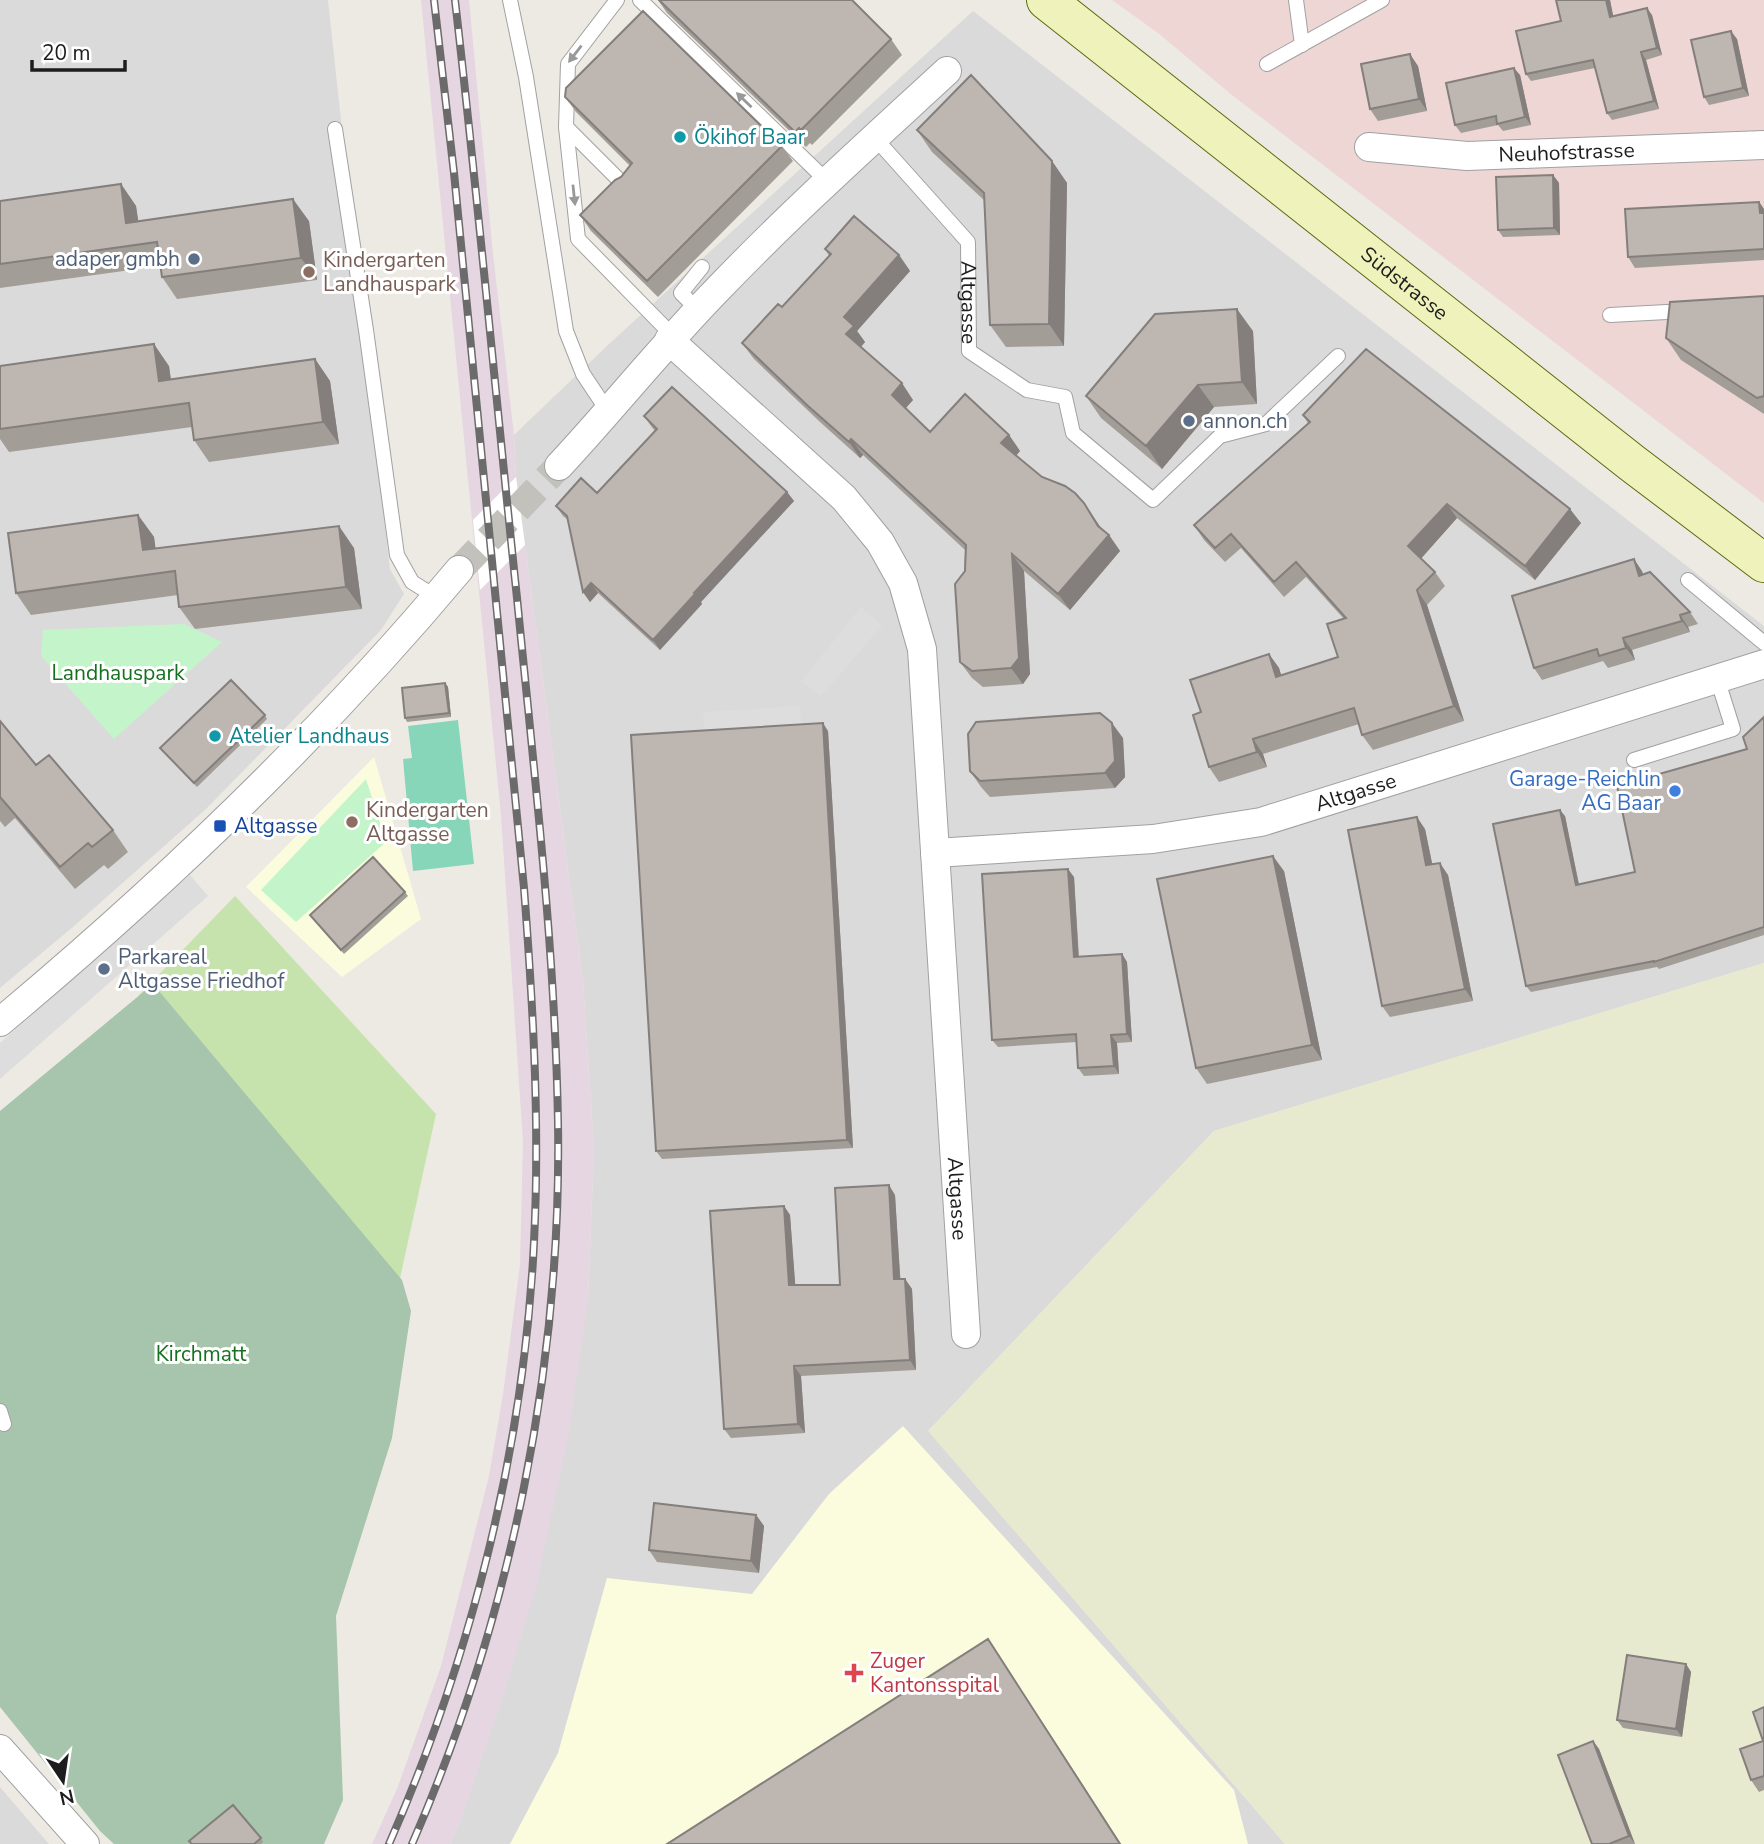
<svg xmlns="http://www.w3.org/2000/svg" width="1764" height="1844" viewBox="0 0 1764 1844" font-family="'Nunito Sans',sans-serif">
  <rect width="100%" height="100%" fill="#edeae4"/>
  <path fill="#dbdada" d="M 0,0 L 328,0 L 384,518 L 390,569 L 404,594 L 381,630 L 206,809 L 74,926 L 0,988 Z
    M 973,11 L 1764,626 L 1764,963 L 1214,1131 L 929,1430 L 1285,1844 L 450,1844 L 462,1817 L 588,1300 L 594,1149 L 583,982 L 516,477 L 514,435 L 609,344 Z
    M 0,1787 L 49,1844 L 0,1844 Z"/>
  <path fill="#edd6d4" d="M 1112,0 L 1764,0 L 1764,503 L 1232,95 L 1158,33 Z"/>
  <path fill="#e6d6e2" d="M 421,0 L 469,0 L 493,254 L 514,435 L 516,477 L 583,982 L 594,1149 L 588,1300 L 568,1437 L 536,1587 L 505,1691 L 462,1817 L 450,1844 L 372,1844 L 397,1789 L 441,1666 L 489,1476 L 503,1394 L 520,1265 L 523,1142 L 501,816 Z"/>
  <path fill="#fbfcde" d="M 374,757 L 421,919 L 342,977 L 246,887 Z
    M 903,1426 L 1234,1790 L 1248,1844 L 510,1844 L 558,1753 L 607,1578 L 752,1594 L 829,1494 Z"/>
  <path fill="#e8ead0" d="M 1764,963 L 1764,1844 L 1285,1844 L 928,1431 L 1214,1131 Z"/>
  <path fill="#c6e3ae" d="M 235,896 L 436,1114 L 395,1301 L 139,995 Z"/>
  <path fill="#a7c4ac" d="M 153,984 L 402,1280 L 411,1311 L 392,1438 L 336,1616 L 343,1800 L 324,1844 L 114,1844 L 100,1831 L 0,1707 L 0,1111 Z"/>
  <path fill="#c4f4c9" d="M 184,624 L 222,642 L 114,739 L 41,656 L 43,630 Z
    M 366,779 L 386,842 L 296,922 L 261,890 Z"/>
  <path fill="#88d6ba" d="M 458,720 L 474,864 L 413,871 L 403,759 L 412,758 L 408,726 Z"/>
  <path fill="#ddd" d="M 861,607 L 882,626 L 821,696 L 801,681 Z
    M 800,706 L 802,728 L 705,733 L 703,712 Z
    M 190,875 L 208,896 L 0,1079 L 0,1043 Z"/>
  <path fill="#fff" d="M 516,477 L 525,545 L 480,590 L 473,520 Z"/>
  <g fill="none" stroke-linecap="round" stroke-linejoin="round">
    <path stroke="#c3c1bc" stroke-width="28" stroke-dasharray="28 14" stroke-linecap="butt" d="M 459,570 L 559,466"/>
    <defs>
      <g id="service">
        <path d="M 510,0 L 526,77 L 566,331 L 583,374 L 609,413"/>
        <path d="M 617,0 L 568,64 L 566,127 L 625,186"/>
        <path d="M 640,0 L 828,182"/>
        <path d="M 1296,0 L 1302,45"/>
        <path d="M 1267,64 L 1382,0"/>
        <path d="M 566,127 L 578,239 L 673,336"/>
        <path d="M 335,129 L 366,330 L 397,555 L 412,582 L 436,597"/>
        <path id="s1" d="M 875,138 L 968,242 L 969,351 L 1027,390 L 1065,397 L 1073,433 L 1153,500 L 1220,436 L 1266,424 L 1338,356"/>
        <path d="M 698,310 L 681,293 L 702,267"/>
        <path d="M 1610,315 L 1686,311"/>
        <path d="M 1688,580 L 1764,643"/>
        <path d="M 1634,760 L 1733,729 L 1717,678"/>
        <path d="M 0,1411 L 4,1424"/>
      </g>
      <g id="minor">
        <path id="s2" d="M 1369,147 L 1467,156 L 1764,145"/>
        <path id="s3" d="M 669,340 L 844,498 L 880,542 L 903,583 L 922,649 L 966,1334"/>
        <path d="M 559,466 C 613,408 663,345 719,288 C 792,212 870,142 947,71"/>
        <path id="s4" d="M 935,853 L 1153,839 L 1261,822 L 1764,664"/>
        <path d="M 0,1022 C 165,884 321,735 459,570"/>
        <path d="M 0,1749 L 85,1844"/>
      </g>
      <g id="secondary">
        <path id="s5" d="M 1046,0 L 1632,463 L 1764,563"/>
      </g>
    </defs>
    <use href="#service" stroke="#a1a1a1" stroke-width="16"/>
    <use href="#minor" stroke="#a1a1a1" stroke-width="30"/>
    <use href="#secondary" stroke="#5d690e" stroke-width="40"/>
    <use href="#service" stroke="#fff" stroke-width="14"/>
    <use href="#minor" stroke="#fff" stroke-width="28"/>
    <use href="#secondary" stroke="#eff3bb" stroke-width="38"/>
    <defs>
      <path id="rail" d="M 389,1844 C 472,1655 524,1448 534,1242 C 540,1123 533,1006 524,888 L 454,173 L 434,0
        M 412,1844 C 510,1620 562,1367 558,1122 C 555,947 534,772 517,598 C 496,399 478,199 455,0"/>
    </defs>
    <use href="#rail" stroke="#6b6b6b" stroke-width="8"/>
    <use href="#rail" stroke="#fff" stroke-width="5" stroke-dasharray="16" stroke-linecap="butt"/>
  </g>
  <path fill="#a39d98" d="M 658,0 L 852,0 L 891,39 L 902,55 L 812,145 L 810,143 L 806,147 L 667,13 Z
    M 1610,0 L 1613,16 L 1652,15 L 1662,55 L 1646,60 L 1659,109 L 1612,120 L 1607,113 L 1595,68 L 1531,81 L 1526,74 L 1561,21 Z
    M 1737,39 L 1749,96 L 1709,105 L 1704,97 Z
    M 1418,66 L 1427,111 L 1378,121 L 1370,109 Z
    M 1520,75 L 1531,125 L 1503,131 L 1498,125 L 1461,133 L 1455,125 Z
    M 565,97 L 782,146 L 793,161 L 658,297 L 591,231 L 580,215 L 621,177 L 630,166 L 576,112 Z
    M 917,130 L 1052,161 L 1067,183 L 1064,346 L 1006,347 L 990,325 L 985,201 L 932,152 Z
    M 1553,175 L 1559,183 L 1560,235 L 1503,237 L 1498,230 Z
    M 121,184 L 136,206 L 138,221 L 309,221 L 317,280 L 177,299 L 162,277 L 160,266 L 0,288 L 0,201 Z
    M 1759,202 L 1764,209 L 1764,260 L 1635,268 L 1628,257 Z
    M 825,249 L 899,255 L 910,271 L 857,331 L 865,342 L 861,347 L 913,400 L 906,408 L 930,432 L 1009,435 L 1020,451 L 1016,456 L 1042,477 L 1084,503 L 1102,529 L 1109,535 L 1120,551 L 1070,610 L 1024,571 L 1030,674 L 1023,684 L 983,687 L 972,678 L 960,662 L 965,550 L 863,455 L 860,458 L 820,422 L 754,359 L 742,343 L 782,307 L 829,256 Z
    M 1764,296 L 1764,414 L 1681,360 L 1666,338 Z
    M 1253,331 L 1257,404 L 1214,407 L 1162,469 L 1101,418 L 1086,396 Z
    M 315,359 L 330,381 L 339,444 L 209,462 L 194,440 L 192,427 L 9,452 L 0,439 L 0,366 L 169,366 L 171,380 Z
    M 1303,415 L 1581,523 L 1535,580 L 1457,518 L 1421,558 L 1435,572 L 1445,586 L 1427,605 L 1464,721 L 1373,750 L 1362,735 L 1359,724 L 1263,754 L 1267,767 L 1219,782 L 1209,767 L 1201,712 L 1269,654 L 1279,668 L 1281,675 L 1338,657 L 1344,619 L 1306,577 L 1284,597 L 1241,548 L 1225,562 L 1204,540 L 1194,525 L 1308,423 Z
    M 644,416 L 787,492 L 794,501 L 701,602 L 702,604 L 660,650 L 598,593 L 590,602 L 583,592 L 568,520 L 563,516 L 556,506 L 597,493 L 655,431 L 651,426 Z
    M 138,515 L 154,537 L 155,548 L 354,548 L 362,609 L 195,629 L 179,607 L 178,595 L 31,615 L 16,593 Z
    M 1642,571 L 1643,575 L 1690,612 L 1698,624 L 1688,627 L 1690,632 L 1632,650 L 1635,660 L 1608,668 L 1603,661 L 1542,680 L 1534,668 Z
    M 445,683 L 448,687 L 451,717 L 407,722 L 405,718 Z
    M 265,715 L 267,719 L 197,787 L 160,748 Z
    M 1764,717 L 1764,935 L 1659,969 L 1657,967 L 1531,992 L 1526,986 L 1565,816 L 1579,884 L 1635,872 L 1747,749 Z
    M 0,721 L 36,765 L 113,830 L 128,852 L 108,869 L 104,865 L 75,889 L 15,818 L 5,827 L 0,821 Z
    M 828,731 L 853,1148 L 662,1159 L 656,1151 Z
    M 1123,738 L 1125,777 L 1115,788 L 990,797 L 981,787 L 970,771 Z
    M 1425,829 L 1432,864 L 1448,875 L 1473,1001 L 1390,1017 L 1382,1006 Z
    M 1284,871 L 1322,1060 L 1207,1084 L 1196,1068 Z
    M 1074,877 L 1079,957 L 1122,954 L 1127,962 L 1132,1042 L 1117,1043 L 1119,1074 L 1084,1076 L 1078,1068 L 1077,1042 L 998,1047 L 992,1040 Z
    M 405,892 L 408,896 L 344,954 L 310,915 Z
    M 895,1195 L 900,1279 L 905,1279 L 912,1289 L 916,1370 L 801,1376 L 805,1433 L 731,1438 L 724,1429 L 784,1206 L 790,1215 L 795,1285 L 840,1285 Z
    M 756,1515 L 764,1526 L 759,1573 L 657,1562 L 649,1550 Z
    M 1686,1664 L 1691,1672 L 1682,1737 L 1623,1728 L 1617,1720 Z
    M 1764,1707 L 1764,1790 L 1759,1792 L 1751,1780 L 1763,1741 Z
    M 1593,1741 L 1599,1749 L 1635,1844 L 1592,1844 Z
    M 261,1838 L 263,1842 L 261,1844 L 191,1844 Z"/>
  <path fill="#847f7c" d="M 1606,0 L 1610,0 L 1615,25 L 1610,17 Z
    M 1647,8 L 1652,15 L 1662,55 L 1657,48 Z
    M 1731,31 L 1737,39 L 1749,96 L 1743,88 Z
    M 1641,52 L 1646,60 L 1659,109 L 1654,101 Z
    M 1410,54 L 1418,66 L 1427,111 L 1419,99 Z
    M 1514,68 L 1520,75 L 1531,125 L 1525,117 Z
    M 1052,161 L 1067,183 L 1064,346 L 1049,324 Z
    M 1553,175 L 1559,183 L 1560,235 L 1554,228 Z
    M 121,184 L 136,206 L 142,245 L 126,223 Z
    M 293,199 L 309,221 L 317,280 L 301,258 Z
    M 1759,202 L 1764,209 L 1764,219 L 1760,213 Z
    M 899,255 L 910,271 L 857,331 L 865,342 L 858,350 L 846,334 L 844,317 Z
    M 1237,309 L 1253,331 L 1257,404 L 1242,382 Z
    M 154,344 L 169,366 L 174,403 L 159,381 Z
    M 315,359 L 330,381 L 339,444 L 323,422 Z
    M 902,383 L 913,400 L 903,411 L 892,395 Z
    M 1198,385 L 1214,407 L 1162,469 L 1146,446 Z
    M 1009,435 L 1020,451 L 1012,460 L 1001,443 Z
    M 851,439 L 863,455 L 860,458 L 849,442 Z
    M 787,492 L 794,501 L 701,602 L 702,604 L 660,650 L 653,640 L 694,593 Z
    M 1084,503 L 1107,538 L 1109,535 L 1120,551 L 1070,610 L 1058,594 L 1098,526 Z
    M 1447,504 L 1457,518 L 1419,561 L 1408,546 Z
    M 1570,509 L 1581,523 L 1535,580 L 1525,566 Z
    M 138,515 L 154,537 L 159,572 L 143,550 Z
    M 339,526 L 354,548 L 362,609 L 346,587 Z
    M 1012,554 L 1024,571 L 1030,674 L 1023,684 L 1011,668 Z
    M 1634,559 L 1642,571 L 1647,588 L 1639,576 Z
    M 591,583 L 598,593 L 590,602 L 583,592 Z
    M 1417,590 L 1427,605 L 1464,721 L 1454,706 Z
    M 1680,615 L 1688,627 L 1690,632 L 1682,621 Z
    M 1623,638 L 1632,650 L 1635,660 L 1626,648 Z
    M 1269,654 L 1279,668 L 1286,691 L 1276,677 Z
    M 445,683 L 448,687 L 451,717 L 449,713 Z
    M 823,723 L 828,731 L 853,1148 L 847,1140 Z
    M 1112,723 L 1123,738 L 1125,777 L 1115,788 L 1105,773 Z
    M 1253,739 L 1263,754 L 1267,767 L 1257,752 Z
    M 1560,810 L 1565,816 L 1580,891 L 1576,885 Z
    M 1417,817 L 1425,829 L 1435,877 L 1426,865 Z
    M 1273,856 L 1284,871 L 1322,1060 L 1312,1045 Z
    M 1440,863 L 1448,875 L 1473,1001 L 1465,989 Z
    M 1068,869 L 1074,877 L 1079,965 L 1074,957 Z
    M 1122,954 L 1127,962 L 1132,1042 L 1127,1034 Z
    M 1111,1035 L 1117,1043 L 1119,1074 L 1114,1066 Z
    M 889,1185 L 895,1195 L 901,1289 L 894,1279 Z
    M 784,1206 L 790,1215 L 796,1294 L 789,1285 Z
    M 905,1279 L 912,1289 L 916,1370 L 910,1360 Z
    M 794,1366 L 801,1376 L 805,1433 L 798,1424 Z
    M 756,1515 L 764,1526 L 759,1573 L 751,1561 Z
    M 988,1639 L 998,1654 L 1121,1844 L 1120,1844 Z
    M 1686,1664 L 1691,1672 L 1682,1737 L 1676,1729 Z
    M 1593,1741 L 1599,1749 L 1635,1844 L 1629,1836 Z"/>
  <path fill="#bdb6b1" stroke="#847f7c" stroke-width="2" d="M 659,0 L 852,0 L 891,39 L 801,130 L 799,128 L 795,132 Z
    M 1556,0 L 1606,0 L 1610,17 L 1647,8 L 1657,48 L 1641,52 L 1654,101 L 1607,113 L 1593,60 L 1526,74 L 1516,31 L 1561,21 Z
    M 643,11 L 782,146 L 647,281 L 580,215 L 615,180 L 621,177 L 632,163 L 565,97 L 566,88 Z
    M 1731,31 L 1743,88 L 1704,97 L 1691,40 Z
    M 1410,54 L 1419,99 L 1370,109 L 1361,64 Z
    M 1514,68 L 1525,117 L 1497,124 L 1496,116 L 1455,125 L 1446,83 Z
    M 971,75 L 1052,161 L 1049,324 L 990,325 L 984,193 L 917,130 Z
    M 1553,175 L 1554,228 L 1498,230 L 1496,177 Z
    M 121,184 L 126,223 L 293,199 L 301,258 L 162,277 L 157,242 L 0,264 L 0,201 Z
    M 1759,202 L 1760,213 L 1764,213 L 1764,249 L 1628,257 L 1625,209 Z
    M 854,216 L 899,255 L 844,317 L 854,326 L 846,334 L 902,383 L 892,395 L 930,432 L 965,394 L 1009,435 L 1001,443 L 1042,477 L 1065,486 L 1075,493 L 1084,503 L 1098,526 L 1109,535 L 1058,594 L 1012,554 L 1019,658 L 1011,668 L 972,671 L 960,662 L 955,584 L 965,571 L 966,545 L 851,439 L 849,442 L 808,406 L 742,343 L 778,304 L 782,307 L 831,254 L 825,249 Z
    M 1764,296 L 1764,396 L 1757,398 L 1666,338 L 1670,302 Z
    M 1237,309 L 1242,382 L 1198,385 L 1146,446 L 1086,396 L 1155,314 Z
    M 154,344 L 159,381 L 315,359 L 323,422 L 194,440 L 189,403 L 0,429 L 0,366 Z
    M 1366,349 L 1570,509 L 1525,566 L 1447,504 L 1408,546 L 1435,572 L 1417,590 L 1454,706 L 1362,735 L 1354,708 L 1253,739 L 1257,752 L 1209,767 L 1193,715 L 1201,712 L 1190,680 L 1269,654 L 1276,677 L 1338,657 L 1327,624 L 1346,618 L 1296,562 L 1274,582 L 1231,534 L 1215,548 L 1194,525 L 1310,422 L 1303,415 Z
    M 672,387 L 787,492 L 694,593 L 695,594 L 653,640 L 591,583 L 583,592 L 567,516 L 556,506 L 581,478 L 597,493 L 657,429 L 644,416 Z
    M 138,515 L 143,550 L 339,526 L 346,587 L 179,607 L 175,571 L 16,593 L 8,533 Z
    M 1634,559 L 1639,576 L 1650,572 L 1690,612 L 1680,615 L 1682,621 L 1623,638 L 1626,648 L 1599,656 L 1597,649 L 1534,668 L 1512,596 Z
    M 231,680 L 265,715 L 194,783 L 160,748 Z
    M 445,683 L 449,713 L 405,718 L 402,688 Z
    M 1100,713 L 1112,723 L 1115,761 L 1105,773 L 980,781 L 970,771 L 968,734 L 976,722 Z
    M 1764,717 L 1764,927 L 1654,962 L 1654,961 L 1526,986 L 1493,824 L 1560,810 L 1576,885 L 1635,872 L 1617,786 L 1747,749 L 1743,737 Z
    M 0,721 L 36,765 L 49,755 L 113,830 L 92,847 L 88,843 L 60,867 L 0,797 Z
    M 823,723 L 847,1140 L 656,1151 L 631,735 Z
    M 1417,817 L 1426,865 L 1440,863 L 1465,989 L 1382,1006 L 1348,830 Z
    M 1273,856 L 1312,1045 L 1196,1068 L 1157,879 Z
    M 373,857 L 405,892 L 341,950 L 310,915 Z
    M 1068,869 L 1074,957 L 1122,954 L 1127,1034 L 1111,1035 L 1114,1066 L 1078,1068 L 1076,1034 L 992,1040 L 982,874 Z
    M 889,1185 L 894,1279 L 905,1279 L 910,1360 L 794,1366 L 798,1424 L 724,1429 L 710,1211 L 784,1206 L 789,1285 L 840,1285 L 835,1188 Z
    M 654,1503 L 756,1515 L 751,1561 L 649,1550 Z
    M 988,1639 L 1120,1844 L 667,1844 Z
    M 1627,1655 L 1686,1664 L 1676,1729 L 1617,1720 Z
    M 1764,1707 L 1764,1776 L 1751,1780 L 1740,1749 L 1763,1741 L 1753,1712 Z
    M 1593,1741 L 1629,1836 L 1609,1844 L 1592,1844 L 1558,1755 Z
    M 233,1805 L 261,1838 L 254,1844 L 192,1844 L 189,1841 Z"/>
  <defs><path id="oneway-solid" d="M-6-.8H1V-3.2L6.5 0L1 3.2V.8H-6Z" transform="scale(1.75)"/></defs>
  <g fill="#999">
    <use href="#oneway-solid" transform="translate(575 54) rotate(128)"/>
    <use href="#oneway-solid" transform="translate(744 100) rotate(-136)"/>
    <use href="#oneway-solid" transform="translate(574 195) rotate(84)"/>
  </g>
  <g fill="#0f9aa8" stroke="#fff" stroke-width="2.5">
    <circle cx="680" cy="137" r="7"/>
    <circle cx="215" cy="736" r="7"/>
  </g>
  <g fill="#5c6f8a" stroke="#fff" stroke-width="2.5">
    <circle cx="194" cy="259" r="7"/>
    <circle cx="1189" cy="421" r="7"/>
    <circle cx="104" cy="969" r="7"/>
  </g>
  <g fill="#8d6e63" stroke="#fff" stroke-width="2.5">
    <circle cx="309" cy="272" r="7"/>
    <circle cx="352" cy="822" r="7"/>
  </g>
  <circle fill="#3f7fe0" stroke="#fff" stroke-width="2.5" cx="1675" cy="791" r="7"/>
  <rect fill="#1a4fb4" stroke="#fff" stroke-width="2.5" x="213" y="819" width="14" height="14" rx="3.5"/>
  <path fill="#e0444e" stroke="#fff" stroke-width="2.5" d="M850.5 1662.5h7v7h7v7h-7v7h-7v-7h-7v-7h7z"/>
  <g text-anchor="middle" stroke-width="6" stroke-linejoin="round" paint-order="stroke">
    <g font-size="21" fill="#0d838f" stroke="#fff" text-anchor="start">
      <text x="694" y="144">Ökihof Baar</text>
      <text x="229" y="743">Atelier Landhaus</text>
    </g>
    <g font-size="21" fill="#1d1d1d" stroke="#fff">
      <text dy="7" stroke="none"><textPath href="#s2" startOffset="198">Neuhofstrasse</textPath></text>
      <text dy="7" stroke="none"><textPath href="#s5" startOffset="457">Südstrasse</textPath></text>
      <text dy="7" stroke="none"><textPath href="#s1" startOffset="200">Altgasse</textPath></text>
      <text dy="7" stroke="none"><textPath href="#s4" startOffset="427">Altgasse</textPath></text>
      <text dy="7" stroke="none"><textPath href="#s3" startOffset="959">Altgasse</textPath></text>
    </g>
    <g font-size="21" fill="#4e5e75" stroke="#fff" text-anchor="start">
      <text x="180" y="266" text-anchor="end">adaper gmbh</text>
      <text x="1203" y="428">annon.ch</text>
      <text x="118" y="964">Parkareal<tspan x="118" dy="24">Altgasse Friedhof</tspan></text>
    </g>
    <g font-size="21" fill="#785e54" stroke="#fff" text-anchor="start">
      <text x="323" y="267">Kindergarten<tspan x="323" dy="24">Landhauspark</tspan></text>
      <text x="366" y="817">Kindergarten<tspan x="366" dy="24">Altgasse</tspan></text>
    </g>
    <g font-size="21" fill="#15711f" stroke="#fff">
      <text x="118" y="680">Landhauspark</text>
      <text x="201" y="1361">Kirchmatt</text>
    </g>
    <g font-size="21" fill="#366cbe" stroke="#fff" text-anchor="end">
      <text x="1661" y="786">Garage-Reichlin<tspan x="1661" dy="24">AG Baar</tspan></text>
    </g>
    <g font-size="21" fill="#164399" stroke="#fff" text-anchor="start">
      <text x="234" y="833">Altgasse</text>
    </g>
    <g font-size="21" fill="#be3a42" stroke="#fff" text-anchor="start">
      <text x="870" y="1668">Zuger<tspan x="870" dy="24">Kantonsspital</tspan></text>
    </g>
  </g>
  <g transform="translate(63 1781) rotate(167)" stroke="#ffffff" stroke-width="5" paint-order="stroke">
  <path d="M0-5L12 26L0 18L-12 26Z" fill="#1d1d1d"/>
  <text y="-10" font-size="19" font-weight="bold" text-anchor="middle" fill="#1d1d1d">N</text>
  </g>
  <path d="M32 60v10h93v-10" fill="none" stroke="#1d1d1d" stroke-width="3.5"/>
  <text x="42" y="60" font-size="21" fill="#1d1d1d" stroke="#ffffff" stroke-width="5" paint-order="stroke">20 m</text>
</svg>
